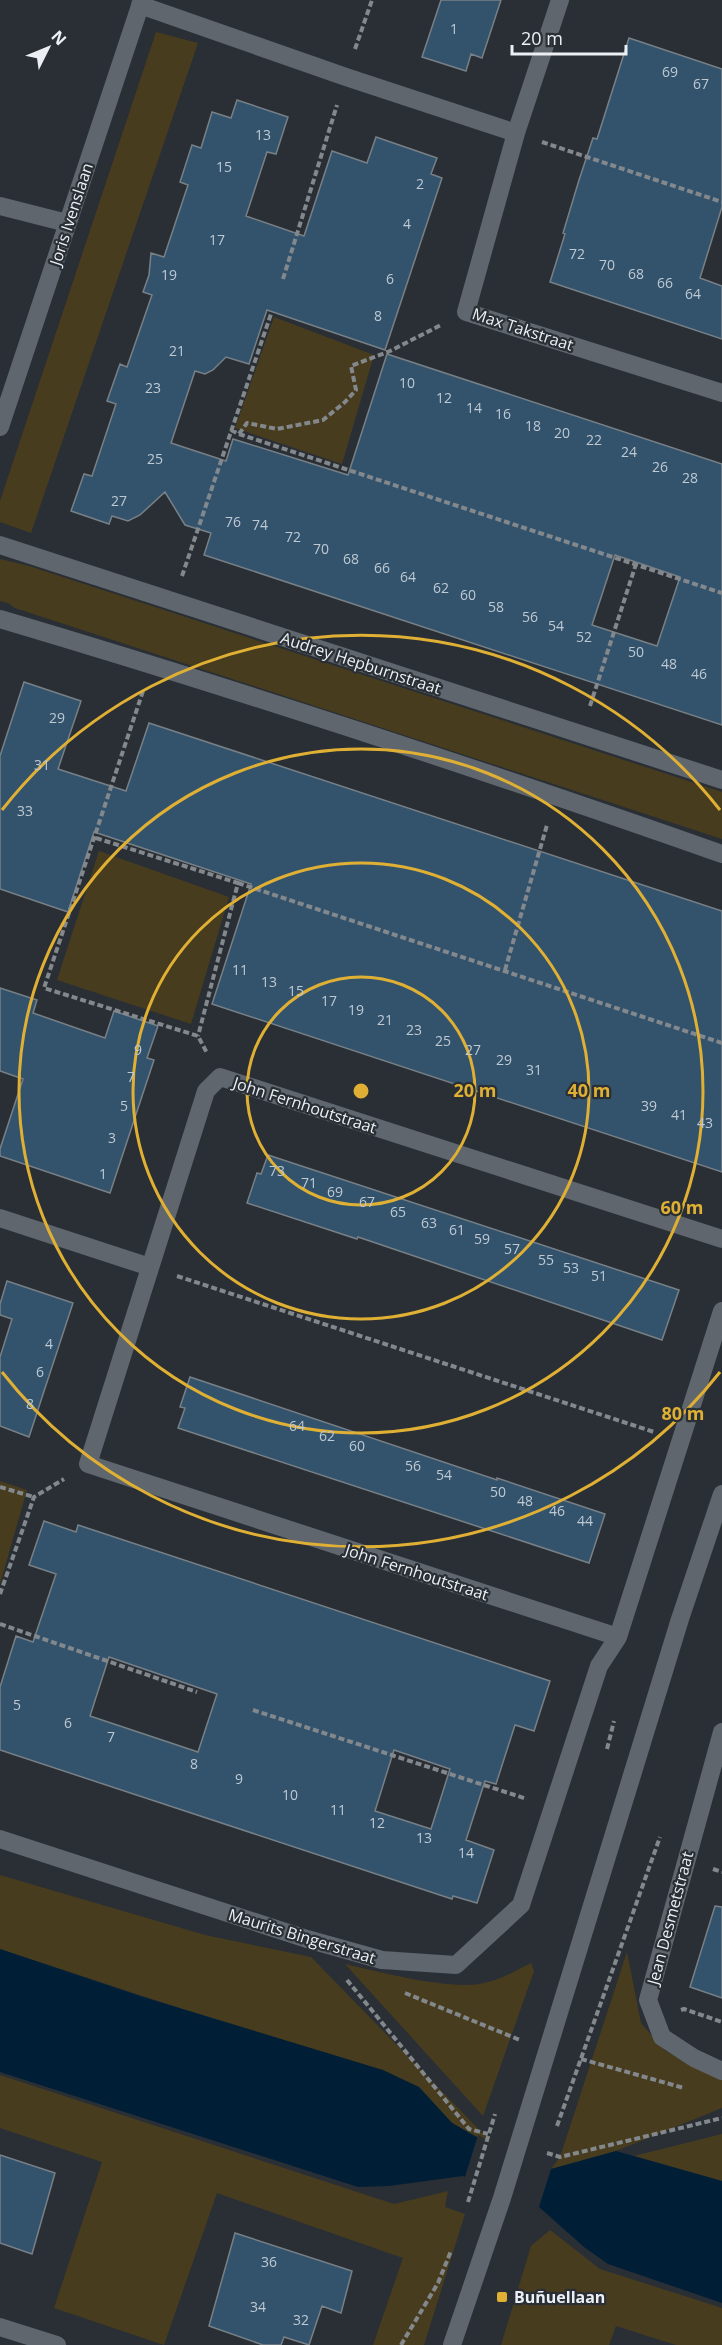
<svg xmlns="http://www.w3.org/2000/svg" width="722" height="2345" viewBox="0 0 722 2345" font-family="'Open Sans',sans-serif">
  <rect width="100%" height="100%" fill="#292f35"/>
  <path fill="#483c1f" d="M 156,32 L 198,43 L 31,533 L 0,522 L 0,501 Z
    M 274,317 L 374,355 L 342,464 L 235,428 Z
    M 0,559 L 29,566 L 722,792 L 722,839 L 15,608 L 8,603 L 0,601 Z
    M 99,851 L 229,897 L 191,1024 L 57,980 Z
    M 0,1481 L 27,1490 L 0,1584 Z
    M 0,1875 L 205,1935 L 311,1957 L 498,2149 L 452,2123 L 419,2087 L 0,1949 Z
    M 627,1952 L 641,2023 L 664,2050 L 722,2080 L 722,2108 L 616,2151 L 551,2169 L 560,2157 Z
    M 531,1963 L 534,1971 L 483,2116 L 345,1964 C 380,1972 444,1989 479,1984 C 498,1981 514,1972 531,1963 Z
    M 0,2075 L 394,2204 L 448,2191 L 445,2207 L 465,2214 L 424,2345 L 373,2345 L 403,2258 L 217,2193 L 164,2345 L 54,2308 L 102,2162 L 0,2128 Z
    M 722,2134 L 722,2181 L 634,2156 Z
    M 550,2230 L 600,2269 L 722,2308 L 722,2345 L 676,2345 L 616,2326 L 609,2345 L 501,2345 L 531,2246 Z"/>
  <path fill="#001f36" d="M 0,1949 L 140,1996 L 383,2070 L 419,2087 L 452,2123 L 498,2149 L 551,2169 L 616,2151 L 722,2181 L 722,2303 L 608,2264 L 584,2247 L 539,2207 L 463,2176 L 389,2186 L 358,2187 L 0,2072 Z"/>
  <path fill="#292f35" d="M 478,2135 L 499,2147 L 552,2166 L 538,2210 L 464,2180 Z"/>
  <path fill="#33536d" stroke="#788086" stroke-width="1.5" fill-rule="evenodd" d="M 441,0 L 501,0 L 482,58 L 471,54 L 466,71 L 422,57 Z
    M 629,38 L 722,69 L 722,207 L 700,278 L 722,286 L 722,339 L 550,282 L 565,234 L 563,233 L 579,180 L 593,138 L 597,139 Z
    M 237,100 L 288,117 L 276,154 L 267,152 L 246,216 L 304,236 L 332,151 L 367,163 L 376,137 L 437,158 L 431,174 L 442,178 L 385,350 L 267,310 L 249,364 L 226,357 L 213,370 L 205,374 L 195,371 L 171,443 L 226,461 L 233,439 L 348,475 L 387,354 L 722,464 L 722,725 L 204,555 L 211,533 L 185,525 L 165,492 L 140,515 L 128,521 L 112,516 L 109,524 L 71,511 L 84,474 L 92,476 L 116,404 L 107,401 L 120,364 L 127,367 L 152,295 L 143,292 L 149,275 L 151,253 L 164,257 L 188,185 L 180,182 L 192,145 L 201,148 L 212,112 L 231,118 ZM 615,555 L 680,577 L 657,646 L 592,625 Z
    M 24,682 L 81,701 L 58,769 L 126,791 L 149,723 L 722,911 L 722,1172 L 212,1004 L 251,884 L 94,832 L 68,912 L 0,889 L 0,756 Z
    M 0,988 L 37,1000 L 33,1013 L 105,1038 L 114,1011 L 158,1026 L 147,1058 L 154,1060 L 110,1193 L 0,1156 L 0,1149 L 23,1079 L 0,1071 Z
    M 268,1155 L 679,1290 L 662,1340 L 358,1237 L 357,1239 L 247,1203 L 257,1173 L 261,1174 Z
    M 7,1281 L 73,1303 L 29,1437 L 0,1426 L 0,1357 L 12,1319 L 0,1315 L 0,1304 Z
    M 190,1377 L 497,1480 L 497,1478 L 605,1514 L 589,1563 L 178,1428 L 185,1408 L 180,1407 Z
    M 44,1521 L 76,1532 L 78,1525 L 550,1681 L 534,1731 L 515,1725 L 496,1784 L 485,1781 L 466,1840 L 494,1850 L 477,1903 L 453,1896 L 452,1899 L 0,1750 L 0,1687 L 16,1636 L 33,1642 L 56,1574 L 29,1565 ZM 109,1657 L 217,1694 L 198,1752 L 90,1716 ZM 394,1750 L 450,1769 L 431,1829 L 375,1811 Z
    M 715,1906 L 722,1907 L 722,1998 L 690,1987 Z
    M 0,2155 L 55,2173 L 32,2254 L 0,2243 Z
    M 235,2233 L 352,2271 L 341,2313 L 322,2306 L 309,2345 L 284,2337 L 281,2345 L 263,2345 L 209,2326 Z"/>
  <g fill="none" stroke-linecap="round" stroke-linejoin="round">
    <path stroke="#83888d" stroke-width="4" stroke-dasharray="6 3" stroke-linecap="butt" d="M 355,49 L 372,0
      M 542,142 L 722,202
      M 283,279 L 337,105
      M 231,430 L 239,434 L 247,423 L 277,429 L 323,420 L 345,402 L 356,390 L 351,366 L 390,351 L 441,325
      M 239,434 L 722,593
      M 182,576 L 271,314
      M 143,691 L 44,988 L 198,1036 L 207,1053
      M 590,706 L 636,564
      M 96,838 L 238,883 L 198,1036
      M 238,883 L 722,1043
      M 505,970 L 547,825
      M 177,1276 L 654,1432
      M 0,1487 L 34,1497
      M 0,1594 L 34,1497 L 64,1479
      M 0,1624 L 197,1692
      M 253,1710 L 527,1799
      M 607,1749 L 614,1721
      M 713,1869 L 722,1872
      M 347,1980 L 469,2129 L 488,2134
      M 405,1993 L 520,2040
      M 681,2010 L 684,2009 L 722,2022
      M 581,2059 L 684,2088
      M 557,2126 L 660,1837
      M 547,2153 L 560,2157 L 722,2118
      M 468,2202 L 495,2114
      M 401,2345 L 438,2283 L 451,2251"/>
    <path stroke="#5f666d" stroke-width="18" d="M 560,0 L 516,133 L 466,312 L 722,393
      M 140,5 L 346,77 L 516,133
      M 0,206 L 67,223
      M 0,427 L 142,0
      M 0,545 L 722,780
      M 0,619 C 243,691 483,770 722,854
      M 0,1218 L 150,1267
      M 722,1239 L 220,1077 L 206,1091 L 88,1464 L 618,1637 L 722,1311
      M 722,1732 L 648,2000 L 662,2037 L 694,2058 L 722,2071
      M 0,1839 L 307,1939 L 382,1960 L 456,1965 L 521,1905 L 599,1666 L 618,1637
      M 0,2327 L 57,2345
      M 452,2345 L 502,2198 L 680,1619 L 722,1494"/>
  </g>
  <g fill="none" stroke="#e0b034" stroke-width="3">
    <circle cx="361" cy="1091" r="114"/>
    <circle cx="361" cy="1091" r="228"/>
    <circle cx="361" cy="1091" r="342"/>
    <path d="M720 1372A456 456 0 0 1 2 1372M2 810A456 456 0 0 1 720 810"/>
  </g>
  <rect fill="#e0b034" stroke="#292f35" stroke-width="2" x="496" y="2291" width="12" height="12" rx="3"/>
  <g text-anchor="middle" stroke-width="4.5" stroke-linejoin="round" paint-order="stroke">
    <g font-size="14" fill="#bec9d2">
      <text x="454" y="34">1</text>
      <text x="670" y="77">69</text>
      <text x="701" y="89">67</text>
      <text x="263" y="140">13</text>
      <text x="224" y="172">15</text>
      <text x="420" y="189">2</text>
      <text x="407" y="229">4</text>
      <text x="217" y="245">17</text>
      <text x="577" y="259">72</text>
      <text x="607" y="270">70</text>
      <text x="636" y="279">68</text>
      <text x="169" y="280">19</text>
      <text x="390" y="284">6</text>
      <text x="665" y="288">66</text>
      <text x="693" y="299">64</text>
      <text x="378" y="321">8</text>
      <text x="177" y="356">21</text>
      <text x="407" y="388">10</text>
      <text x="153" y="393">23</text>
      <text x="444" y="403">12</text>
      <text x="474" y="413">14</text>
      <text x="503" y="419">16</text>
      <text x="533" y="431">18</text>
      <text x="562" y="438">20</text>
      <text x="594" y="445">22</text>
      <text x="629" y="457">24</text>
      <text x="155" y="464">25</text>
      <text x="660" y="472">26</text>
      <text x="690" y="483">28</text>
      <text x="119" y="506">27</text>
      <text x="233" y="527">76</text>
      <text x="260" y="530">74</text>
      <text x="293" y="542">72</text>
      <text x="321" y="554">70</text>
      <text x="351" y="564">68</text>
      <text x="382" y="573">66</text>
      <text x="408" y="582">64</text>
      <text x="441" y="593">62</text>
      <text x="468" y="600">60</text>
      <text x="496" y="612">58</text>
      <text x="530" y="622">56</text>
      <text x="556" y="631">54</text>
      <text x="584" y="642">52</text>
      <text x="636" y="657">50</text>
      <text x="669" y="669">48</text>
      <text x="699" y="679">46</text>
      <text x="57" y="723">29</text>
      <text x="42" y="770">31</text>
      <text x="25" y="816">33</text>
      <text x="240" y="975">11</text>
      <text x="269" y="987">13</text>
      <text x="296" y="996">15</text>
      <text x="329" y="1006">17</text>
      <text x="356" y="1015">19</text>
      <text x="385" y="1025">21</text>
      <text x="414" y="1035">23</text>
      <text x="443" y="1046">25</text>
      <text x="138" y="1055">9</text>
      <text x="473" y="1055">27</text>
      <text x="504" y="1065">29</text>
      <text x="534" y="1075">31</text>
      <text x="131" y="1082">7</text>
      <text x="124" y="1111">5</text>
      <text x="649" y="1111">39</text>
      <text x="679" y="1120">41</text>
      <text x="705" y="1128">43</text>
      <text x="112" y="1143">3</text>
      <text x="277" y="1176">73</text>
      <text x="103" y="1179">1</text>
      <text x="309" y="1188">71</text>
      <text x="335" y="1197">69</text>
      <text x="367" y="1207">67</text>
      <text x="398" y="1217">65</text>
      <text x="429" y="1228">63</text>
      <text x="457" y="1235">61</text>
      <text x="482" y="1244">59</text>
      <text x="512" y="1254">57</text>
      <text x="546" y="1265">55</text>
      <text x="571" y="1273">53</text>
      <text x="599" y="1281">51</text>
      <text x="49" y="1349">4</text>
      <text x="40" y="1377">6</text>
      <text x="30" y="1409">8</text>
      <text x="297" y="1431">64</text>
      <text x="327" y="1441">62</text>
      <text x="357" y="1451">60</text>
      <text x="413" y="1471">56</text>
      <text x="444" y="1480">54</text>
      <text x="498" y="1497">50</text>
      <text x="525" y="1506">48</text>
      <text x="557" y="1516">46</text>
      <text x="585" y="1526">44</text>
      <text x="17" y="1710">5</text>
      <text x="68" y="1728">6</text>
      <text x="111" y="1742">7</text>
      <text x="194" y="1769">8</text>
      <text x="239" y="1784">9</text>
      <text x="290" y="1800">10</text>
      <text x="338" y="1815">11</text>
      <text x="377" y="1828">12</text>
      <text x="424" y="1843">13</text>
      <text x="466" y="1858">14</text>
      <text x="269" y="2267">36</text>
      <text x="258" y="2312">34</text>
      <text x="301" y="2325">32</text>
    </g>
    <g font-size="16" fill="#ecf0f4" stroke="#292f35">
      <text transform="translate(71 214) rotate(-72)" y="6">Joris Ivenslaan</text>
      <text transform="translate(523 329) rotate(18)" y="6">Max Takstraat</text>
      <text transform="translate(361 663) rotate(18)" y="6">Audrey Hepburnstraat</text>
      <text transform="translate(305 1105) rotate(18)" y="6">John Fernhoutstraat</text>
      <text transform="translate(417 1572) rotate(18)" y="6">John Fernhoutstraat</text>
      <text transform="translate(670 1918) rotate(-75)" y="6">Jean Desmetstraat</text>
      <text transform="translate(302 1936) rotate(17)" y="6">Maurits Bingerstraat</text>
    </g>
    <g font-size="16" font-weight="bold" fill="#ecf0f4" stroke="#292f35" text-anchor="start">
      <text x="514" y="2303">Buñuellaan</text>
    </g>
  </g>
  <circle cx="361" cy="1091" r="9" fill="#e0b034" stroke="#292f35" stroke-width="3"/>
  <g font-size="18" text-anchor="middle" font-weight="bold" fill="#e0b034" stroke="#292f35" stroke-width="4.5" stroke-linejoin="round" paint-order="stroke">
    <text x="475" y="1097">20 m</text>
    <text x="589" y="1097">40 m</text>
    <text x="682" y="1214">60 m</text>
    <text x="683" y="1420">80 m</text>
  </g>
  <g transform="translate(48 48) rotate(47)" stroke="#292f35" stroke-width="4.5" paint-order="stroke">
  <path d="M0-4.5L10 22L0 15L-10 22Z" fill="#ecf0f4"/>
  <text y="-9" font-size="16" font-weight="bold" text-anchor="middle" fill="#ecf0f4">N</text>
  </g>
  <path d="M512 45v9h114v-9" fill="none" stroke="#ecf0f4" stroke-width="3"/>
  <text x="521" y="45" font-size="18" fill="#ecf0f4" stroke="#292f35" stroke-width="4.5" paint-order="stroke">20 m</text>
</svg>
